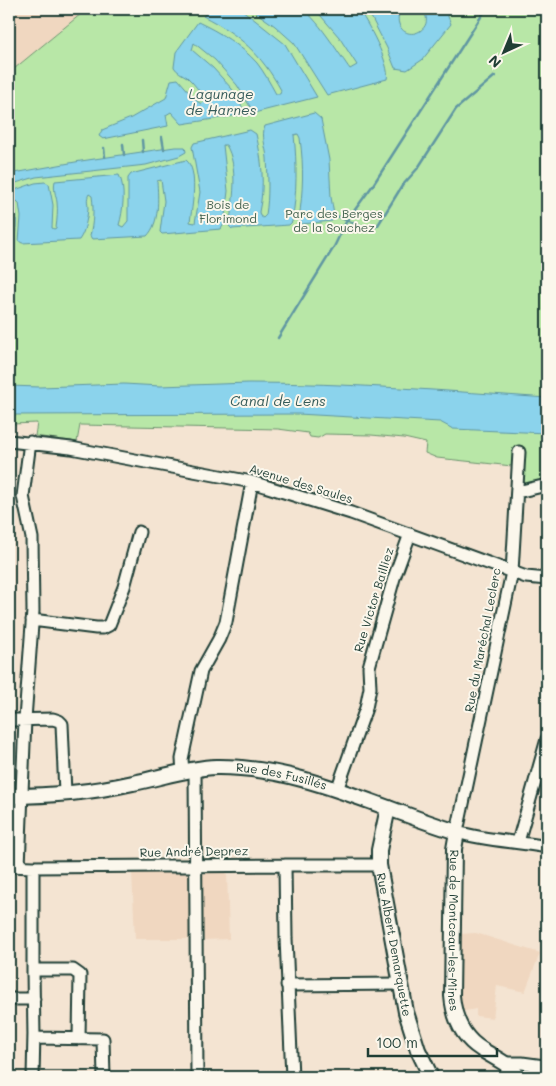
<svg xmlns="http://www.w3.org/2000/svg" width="556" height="1086" viewBox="0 0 556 1086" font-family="Mali,sans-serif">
  <rect width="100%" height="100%" fill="#f4e4d2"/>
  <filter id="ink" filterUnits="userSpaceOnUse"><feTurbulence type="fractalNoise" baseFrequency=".02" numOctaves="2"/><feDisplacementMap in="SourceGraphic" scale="10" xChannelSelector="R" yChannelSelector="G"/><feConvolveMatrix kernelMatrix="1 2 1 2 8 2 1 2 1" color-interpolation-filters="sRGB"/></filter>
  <g filter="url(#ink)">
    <path fill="#f0d7c0" d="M 9,9 L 87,9 L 9,73 Z
      M 190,871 L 191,939 L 135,939 L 132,872 Z
      M 207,871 L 227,871 L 229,939 L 202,940 L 201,877 Z
      M 476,933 L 540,953 L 525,992 L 497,986 L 493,1018 L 476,1016 L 476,1009 L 460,1012 L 459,934 Z"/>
    <path fill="#b8e7a7" stroke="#6c926e" d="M 87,9 L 547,9 L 547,482 L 527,486 L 512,486 L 512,466 L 437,458 L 425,453 L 426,443 L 404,438 L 371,435 L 325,434 L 318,438 L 310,437 L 308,433 L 278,429 L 80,425 L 77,442 L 35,436 L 37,423 L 12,424 L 9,433 L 9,73 Z"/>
    <path fill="#8bd3ec" stroke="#6097a2" d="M 211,9 L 241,9 L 285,44 L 317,97 L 254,113 L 237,85 L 215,60 L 194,43 L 192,50 L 213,68 L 232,89 L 246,114 L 182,124 L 171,112 L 166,115 L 168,126 L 103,139 L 99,136 L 102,130 L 131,118 L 166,98 L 171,80 L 178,79 L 198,102 L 202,104 L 205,100 C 200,92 194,83 187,77 C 182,74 177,72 174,67 L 176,52 L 198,22 C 219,32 241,45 257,63 C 264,72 270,83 276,94 L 280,94 L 281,90 C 261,54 240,35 203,16 Z
      M 251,9 C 261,9 294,6 301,9 C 314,13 341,57 350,69 L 357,65 L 339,37 L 315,9 L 358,9 C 367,21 391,65 387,79 L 327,95 L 294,43 L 275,26 Z
      M 367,9 L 402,9 C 399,13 397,18 399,24 C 406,44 438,29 422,9 L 445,9 L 451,24 L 422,60 L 407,70 L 395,68 L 387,48 Z
      M 314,113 L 321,119 L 329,160 L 331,197 L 334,215 L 332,221 L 302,224 L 299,220 C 303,189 304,169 300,138 L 298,134 L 294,135 C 297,164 297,193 292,222 L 289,225 L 232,229 L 229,226 C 233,203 239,166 226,145 L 223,145 L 228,191 L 224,224 L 221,229 L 162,234 L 160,232 L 164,201 L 161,180 L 157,181 C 158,198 160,223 147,236 L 92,239 L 90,236 C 93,223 94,210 92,196 L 89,194 C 86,199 88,203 88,209 C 87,219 85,232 79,240 L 22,243 L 19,241 L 21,217 L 19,203 L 17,201 L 15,202 C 16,214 19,235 9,244 L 9,192 L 35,183 L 45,182 L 49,184 L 53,205 L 52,228 L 54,229 L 56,228 C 57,220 58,211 57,202 C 56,195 53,189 55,181 L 119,175 C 126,188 123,212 119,225 L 123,227 L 128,221 L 128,178 L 131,174 L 186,160 C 199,170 192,207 190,222 L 195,223 L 200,192 L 192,147 L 194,143 L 250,130 L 256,134 C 262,160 265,185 259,212 L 260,216 L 263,218 L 266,215 C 269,195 268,177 267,158 C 266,147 261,136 265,126 Z
      M 175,147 L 185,147 L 186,152 L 179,156 L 146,165 L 36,177 L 9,185 L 9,176 L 14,173 L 81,161 Z
      M 249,383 C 349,383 448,391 547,398 L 547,433 L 453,429 L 440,422 L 298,414 L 9,415 L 9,386 L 40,387 L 124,384 L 160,386 Z"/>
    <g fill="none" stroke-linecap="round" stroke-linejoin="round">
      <path stroke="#6097a2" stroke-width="2.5" d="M 162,137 L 164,149
        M 142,140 L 143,152
        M 123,144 L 124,155
        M 104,148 L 105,157
        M 334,215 L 368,229 L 373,228 L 378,225 L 402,186 L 418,168 L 456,109 L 495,76
        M 278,338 L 334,247 L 346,222 L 373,185 L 486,9"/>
      <defs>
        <path id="minor" d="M 9,441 L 71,448 L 252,482 L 351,513 L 526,577 L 547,579
          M 519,452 L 512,572 L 457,832 C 486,841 517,841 547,847
          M 517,492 L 547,485
          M 32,620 L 96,628 L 103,628 L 109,625 L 124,587 L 139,532
          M 9,720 L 53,719 L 59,721 L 62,724 L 65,793
          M 195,769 L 197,1077
          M 183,772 L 182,759 L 201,671 L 219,639 L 226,622 L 252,482
          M 337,790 L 366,708 L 370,688 L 369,667 L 394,578 L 410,534
          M 518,842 L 547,739
          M 285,865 L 286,938 L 292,1077
          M 9,866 L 33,867 L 285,865 L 379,865
          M 19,866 L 25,719 L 33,611 L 32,538 L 23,496 L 30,442
          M 33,867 L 33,976
          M 287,985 L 401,984
          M 9,999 L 34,999
          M 79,1039 L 80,975 L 73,970 L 33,970 L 34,1038 L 103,1039 L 104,1077
          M 505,1063 L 522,1063 L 544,1066
          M 33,1077 L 34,1032
          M 529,1077 L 536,1071 L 546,1065"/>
        <g id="major">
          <path id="s1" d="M 9,796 C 50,796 93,792 133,783 C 160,778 188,768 216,767 C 300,766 378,808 457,832 L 454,849 L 452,996 C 454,1018 462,1037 481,1049 C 494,1058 509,1063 518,1077"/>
          <path id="s2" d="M 388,808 L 379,850 L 379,865 L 406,1012 L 418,1050 L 431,1077"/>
        </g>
      </defs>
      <use href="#minor" stroke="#1f3d34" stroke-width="15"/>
      <use href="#major" stroke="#1f3d34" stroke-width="18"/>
      <use href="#minor" stroke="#fbf7ec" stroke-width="11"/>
      <use href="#major" stroke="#fbf7ec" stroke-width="14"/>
    </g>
  </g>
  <g text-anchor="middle" stroke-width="4" stroke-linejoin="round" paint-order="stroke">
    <g font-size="12" fill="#3e5f4b" stroke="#fbf7ec">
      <text x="228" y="209">Bois de<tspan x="228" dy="14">Florimond</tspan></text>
      <text x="334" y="218">Parc des Berges<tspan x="334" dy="14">de la Souchez</tspan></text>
    </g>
    <g font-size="12" fill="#1f3d34" stroke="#fbf7ec">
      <text transform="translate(301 484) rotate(17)" y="4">Avenue des Saules</text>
      <text transform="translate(374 600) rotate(-73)" y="4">Rue Victor Bailliez</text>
      <text transform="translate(483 640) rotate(-79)" y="4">Rue du Maréchal Leclerc</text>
      <text dy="4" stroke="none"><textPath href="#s1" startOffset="276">Rue des Fusillés</textPath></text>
      <text transform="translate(194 852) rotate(-1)" y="4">Rue André Deprez</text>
      <text dy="4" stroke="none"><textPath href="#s1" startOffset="559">Rue de Montceau-les-Mines</textPath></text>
      <text dy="4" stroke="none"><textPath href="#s2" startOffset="139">Rue Albert Demarquette</textPath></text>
    </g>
    <g font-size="14" font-style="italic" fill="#355b59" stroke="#fbf7ec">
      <text x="221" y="99">Lagunage<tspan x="221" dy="16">de Harnes</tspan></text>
      <text x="278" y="406">Canal de Lens</text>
    </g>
  </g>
  <rect width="556" height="1086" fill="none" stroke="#fbf7ec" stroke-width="30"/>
  <rect x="15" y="15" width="526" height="1056" fill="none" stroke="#1f3d34" stroke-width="2" filter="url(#ink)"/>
  <g transform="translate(504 52) rotate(224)" stroke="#fbf7ec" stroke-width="4" paint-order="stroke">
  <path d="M0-4L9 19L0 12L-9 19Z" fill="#1f3d34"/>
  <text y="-8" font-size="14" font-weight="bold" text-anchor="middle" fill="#1f3d34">N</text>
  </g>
  <path d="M368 1048v8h129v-8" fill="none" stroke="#1f3d34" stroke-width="2.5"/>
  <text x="376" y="1048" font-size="15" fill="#1f3d34" stroke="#fbf7ec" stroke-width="4" paint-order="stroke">100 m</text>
</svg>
